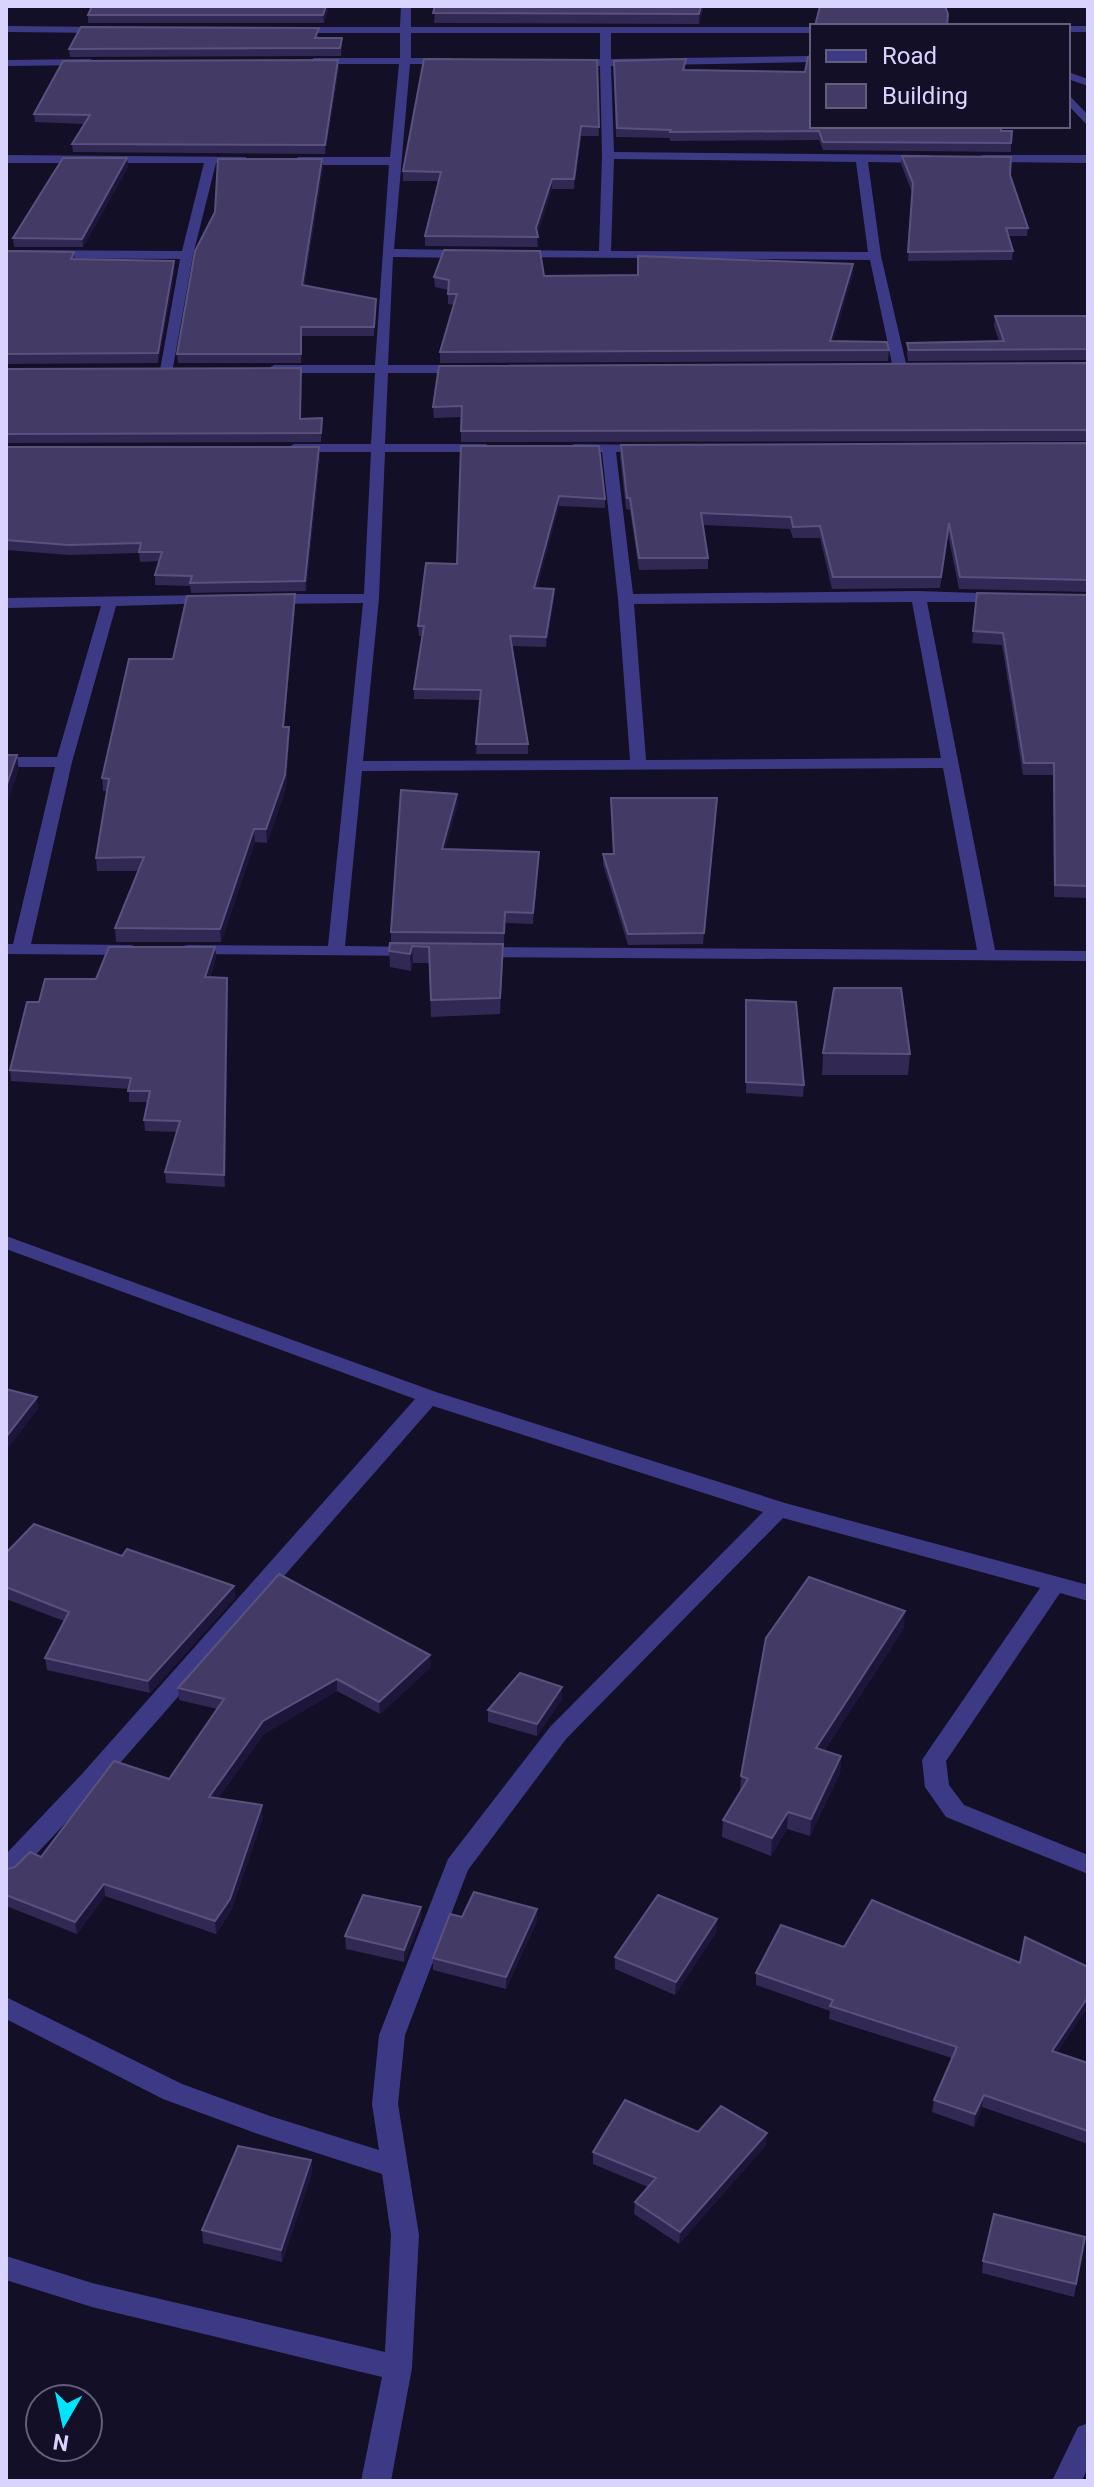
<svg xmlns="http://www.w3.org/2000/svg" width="1094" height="2487" viewBox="0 0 1094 2487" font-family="Roboto,sans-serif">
  <rect width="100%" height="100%" fill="#130f26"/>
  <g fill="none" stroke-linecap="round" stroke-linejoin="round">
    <path fill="#3d3a85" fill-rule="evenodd" d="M 401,6 L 411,6 L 411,27 L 812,27 L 812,33 L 611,33 L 611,59 L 812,56 L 812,62 L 611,66 L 614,152 L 928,155 L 934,159 L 928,163 L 868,162 L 881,256 L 907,368 L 900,372 L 893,368 L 870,260 L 511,257 L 511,251 L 515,250 L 599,251 L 602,155 L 600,66 L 570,66 L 564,63 L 570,60 L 600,59 L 600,33 L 411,33 L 411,58 L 450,58 L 456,61 L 450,64 L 410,64 L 394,249 L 467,250 L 473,254 L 467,258 L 393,257 L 388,365 L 466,365 L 473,369 L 466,373 L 388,373 L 385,444 L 486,444 L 493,448 L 486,452 L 385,452 L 379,598 L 363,761 L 630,760 L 618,599 L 602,452 L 574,452 L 567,448 L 574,444 L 651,445 L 651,451 L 616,452 L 633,594 L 918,591 L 1007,594 L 1007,600 L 1002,602 L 927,602 L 995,950 L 1088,951 L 1088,961 L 476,957 L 467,952 L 476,947 L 977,950 L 943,768 L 362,771 L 345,946 L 416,947 L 422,948 L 425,952 L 422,956 L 182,954 L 179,950 L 182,946 L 188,945 L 328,946 L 363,603 L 270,604 L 262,599 L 270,594 L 364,594 L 371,452 L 294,452 L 287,448 L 294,444 L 371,444 L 375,373 L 274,373 L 267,369 L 274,365 L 375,365 L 389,165 L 298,165 L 292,161 L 298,157 L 390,157 L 399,64 L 314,64 L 308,61 L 314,58 L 400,58 L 400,33 L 292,33 L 287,30 L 292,27 L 400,27 ZM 614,159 L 856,162 L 868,252 L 611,251 ZM 912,602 L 941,758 L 646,760 L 634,604 Z
      M 6,26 L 104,27 L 109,30 L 104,33 L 6,32 Z
      M 1068,26 L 1088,26 L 1088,32 L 1068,32 Z
      M 6,60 L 90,59 L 96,62 L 90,65 L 6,66 Z
      M 1068,72 L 1088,79 L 1088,86 L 1068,79 Z
      M 1068,94 L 1088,115 L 1088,126 L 1068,105 Z
      M 6,155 L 246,157 L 248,160 L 242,164 L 216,163 L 193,255 L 172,373 L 160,370 L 180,259 L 6,258 L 6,250 L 182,251 L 204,163 L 6,163 Z
      M 984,155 L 1088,155 L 1088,163 L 980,162 L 980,156 Z
      M 210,595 L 218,600 L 215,603 L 116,606 L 72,762 L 31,944 L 132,945 L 141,950 L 132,955 L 6,954 L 6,944 L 13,944 L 55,767 L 6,767 L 6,757 L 57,757 L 101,606 L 6,608 L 6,598 Z
      M 6,1236 L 436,1392 L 785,1503 L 1088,1585 L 1088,1601 L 1060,1593 L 946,1761 L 949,1785 L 964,1805 L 1088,1855 L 1088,1874 L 946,1817 L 925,1787 L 922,1760 L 926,1754 L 1040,1588 L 783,1518 L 566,1739 L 468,1870 L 405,2035 L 398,2104 L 419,2235 L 412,2368 L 391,2481 L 361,2481 L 382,2377 L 92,2307 L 6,2280 L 6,2256 L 92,2283 L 385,2352 L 391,2235 L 382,2174 L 261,2135 L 163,2099 L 6,2019 L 6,1997 L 182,2084 L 270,2116 L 379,2150 L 372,2104 L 379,2035 L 448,1859 L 550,1727 L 763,1512 L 433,1406 L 99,1787 L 15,1877 L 6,1879 L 6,1854 L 81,1775 L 415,1399 L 6,1249 Z
      M 1088,2423 L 1088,2467 L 1082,2481 L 1052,2481 L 1078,2427 Z"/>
  </g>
  <path fill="#312854" d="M 329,6 L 324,23 L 88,23 L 88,15 Z
    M 435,6 L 704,6 L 699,24 L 434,23 Z
    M 319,36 L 318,38 L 342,38 L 341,56 L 70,57 L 69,49 Z
    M 597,60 L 599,136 L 581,136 L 574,189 L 552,189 L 537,235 L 538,247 L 425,246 L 425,236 L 439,181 L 403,181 L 403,171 Z
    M 614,61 L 686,68 L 685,70 L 812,126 L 1001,131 L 1011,143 L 1011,152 L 823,150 L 819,140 L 670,141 L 670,138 L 616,137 Z
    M 339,68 L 325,154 L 73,152 L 72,144 L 85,124 L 35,122 L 34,114 Z
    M 902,156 L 1010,175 L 1028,228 L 1027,236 L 1008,236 L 1013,251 L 1012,260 L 908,261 L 912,192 L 901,164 Z
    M 127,158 L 128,167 L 83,247 L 14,247 L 13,238 Z
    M 322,159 L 323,168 L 304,286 L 376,299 L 374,336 L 302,336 L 301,363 L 178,363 L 177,354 Z
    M 6,251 L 74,252 L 75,259 L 175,270 L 158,363 L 6,364 Z
    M 853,274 L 833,341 L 889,350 L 888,361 L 440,363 L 440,352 L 454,305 L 448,304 L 448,290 L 435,287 L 434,277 Z
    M 995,316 L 1088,322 L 1088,360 L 908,361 L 907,353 L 907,343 L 999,341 L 994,326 Z
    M 1088,363 L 1088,441 L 461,442 L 461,417 L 434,418 L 433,407 Z
    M 6,369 L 301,419 L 322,418 L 321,442 L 6,443 Z
    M 1088,443 L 1088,592 L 959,589 L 948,534 L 940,588 L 832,589 L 820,538 L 793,538 L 790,529 L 703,525 L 708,558 L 708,569 L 639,570 L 630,510 L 626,509 L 620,456 L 621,445 Z
    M 461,446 L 605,499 L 605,508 L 559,506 L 537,588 L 554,599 L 546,647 L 512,646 L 528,744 L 528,754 L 476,754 L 480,700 L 414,699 L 414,689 L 422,636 L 419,636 L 418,626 L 457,564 Z
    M 6,447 L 320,456 L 306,591 L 191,593 L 190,586 L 155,585 L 155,575 L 159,561 L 140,562 L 139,553 L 69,555 L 6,550 Z
    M 977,593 L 1088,595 L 1088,898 L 1054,897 L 1053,775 L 1023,775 L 1002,645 L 972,643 Z
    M 295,594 L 295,607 L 284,727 L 289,740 L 286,788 L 267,843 L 255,842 L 221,942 L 116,942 L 115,928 L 138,871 L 97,871 L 96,858 L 107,791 L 103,791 L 102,778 L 173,659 Z
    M 611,798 L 716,809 L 703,944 L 628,945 L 603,864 L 603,854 L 613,854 Z
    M 458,804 L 445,849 L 539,852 L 533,924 L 505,923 L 500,1014 L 431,1017 L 429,963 L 413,963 L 411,971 L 390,967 L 389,951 L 391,943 L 391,932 Z
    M 215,947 L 216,958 L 210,977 L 228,989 L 225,1187 L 166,1183 L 165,1172 L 177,1132 L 145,1131 L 144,1120 L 148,1102 L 129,1102 L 129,1089 L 11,1081 L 10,1070 L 39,1002 L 96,979 Z
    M 746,1000 L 804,1085 L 803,1097 L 746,1093 Z
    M 823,1053 L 910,1054 L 908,1075 L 822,1075 Z
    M 6,1553 L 122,1556 L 234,1586 L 235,1598 L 150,1693 L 47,1670 L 45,1658 L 64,1621 L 6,1599 Z
    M 904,1628 L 824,1751 L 841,1756 L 840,1773 L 810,1836 L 787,1829 L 771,1856 L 722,1837 L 723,1820 L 740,1792 L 741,1776 Z
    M 431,1667 L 380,1714 L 337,1691 L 264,1734 L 218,1798 L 263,1817 L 231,1911 L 216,1934 L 105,1896 L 77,1934 L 6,1906 L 6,1869 L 41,1857 L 169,1779 L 217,1709 L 179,1700 L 178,1688 Z
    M 562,1699 L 537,1736 L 488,1722 L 488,1710 Z
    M 421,1920 L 404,1962 L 346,1949 L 345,1936 Z
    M 537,1921 L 506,1989 L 433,1970 L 433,1958 Z
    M 717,1931 L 675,1995 L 615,1969 L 615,1957 Z
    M 756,1973 L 1057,2053 L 1088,2063 L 1088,2144 L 982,2107 L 974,2127 L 932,2112 L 934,2100 L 952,2058 L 829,2019 L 830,2011 L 756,1985 Z
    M 698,2132 L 766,2145 L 679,2244 L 634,2214 L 635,2202 L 648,2187 L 593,2164 L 593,2152 Z
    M 311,2160 L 312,2173 L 282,2262 L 203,2243 L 202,2230 Z
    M 1085,2237 L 1074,2297 L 982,2273 L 983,2261 Z"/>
  <path fill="#1d163a" d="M 326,6 L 329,6 L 324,23 L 323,15 Z
    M 701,6 L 704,6 L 699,24 L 699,14 Z
    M 338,60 L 339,68 L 325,154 L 325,145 Z
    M 581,126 L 581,136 L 574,189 L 574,179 Z
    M 127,158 L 128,167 L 83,247 L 82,239 Z
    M 322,159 L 323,168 L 302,294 L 302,285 Z
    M 552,179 L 552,189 L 536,238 L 536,228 Z
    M 174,261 L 175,270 L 158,363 L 158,353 Z
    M 853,264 L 853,274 L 830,352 L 830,341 Z
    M 319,447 L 320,456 L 306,591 L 305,581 Z
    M 559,496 L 559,506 L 534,598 L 534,588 Z
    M 554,589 L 554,599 L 546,647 L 546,637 Z
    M 295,594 L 295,607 L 283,740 L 283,727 Z
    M 289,727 L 289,740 L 286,788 L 267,843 L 266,829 Z
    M 17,755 L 19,770 L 6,806 L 6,787 Z
    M 457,794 L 458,804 L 442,860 L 442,849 Z
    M 254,829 L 255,842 L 221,942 L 220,929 Z
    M 539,852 L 539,863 L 533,924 L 533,913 Z
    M 503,944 L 503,960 L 500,1014 L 500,998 Z
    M 412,946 L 413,963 L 411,971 L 410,954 Z
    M 215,947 L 216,958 L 206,988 L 205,977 Z
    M 227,978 L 228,989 L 225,1187 L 224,1175 Z
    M 37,1397 L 38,1409 L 6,1451 L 6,1437 Z
    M 234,1586 L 235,1598 L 150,1693 L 148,1681 Z
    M 905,1611 L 904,1628 L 814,1766 L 816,1748 Z
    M 430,1655 L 431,1667 L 380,1714 L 379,1702 Z
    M 337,1679 L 337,1691 L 264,1734 L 210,1809 L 209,1797 L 263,1721 Z
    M 562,1687 L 562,1699 L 537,1736 L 537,1724 Z
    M 841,1756 L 840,1773 L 810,1836 L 811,1819 Z
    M 262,1805 L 263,1817 L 231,1911 L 216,1934 L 215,1921 Z
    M 788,1812 L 787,1829 L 771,1856 L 772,1838 Z
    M 104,1884 L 105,1896 L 77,1934 L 75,1922 Z
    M 421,1907 L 421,1920 L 404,1962 L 404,1950 Z
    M 537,1909 L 537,1921 L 506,1989 L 506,1977 Z
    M 717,1919 L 717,1931 L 675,1995 L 676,1982 Z
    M 1088,1997 L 1088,2007 L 1050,2063 L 1052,2051 Z
    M 984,2095 L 982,2107 L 974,2127 L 975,2114 Z
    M 767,2133 L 766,2145 L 679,2244 L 680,2232 Z
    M 311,2160 L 312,2173 L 282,2262 L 281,2250 Z"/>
  <path fill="#433a66" stroke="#5a527e" stroke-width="2" d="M 92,6 L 326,6 L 323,15 L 88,15 Z
    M 435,6 L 701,6 L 699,14 L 433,13 Z
    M 820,6 L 945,6 L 948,14 L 947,26 L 815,26 Z
    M 81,27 L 319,28 L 315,38 L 342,38 L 340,48 L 69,49 Z
    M 812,55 L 812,126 L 1001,126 L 1001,131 L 1012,131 L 1011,143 L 823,142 L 819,131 L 670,132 L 671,130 L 617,128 L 614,61 L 686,59 L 683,70 L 805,72 L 808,57 Z
    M 424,59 L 597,60 L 599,127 L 581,126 L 574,179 L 552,179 L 536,228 L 538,237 L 425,236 L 441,172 L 403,171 Z
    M 338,60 L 325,145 L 72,144 L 90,115 L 34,114 L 63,61 Z
    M 902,156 L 1011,157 L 1010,175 L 1028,228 L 1006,228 L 1013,251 L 908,252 L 913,183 Z
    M 63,158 L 127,158 L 82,239 L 13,238 Z
    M 218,159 L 322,159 L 302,285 L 376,299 L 374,327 L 301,327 L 301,354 L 177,354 L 195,251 L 215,212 Z
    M 444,250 L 540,251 L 544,276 L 638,275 L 638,256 L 853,264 L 830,341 L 887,342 L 889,350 L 440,352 L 457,294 L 448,294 L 449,280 L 434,277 Z
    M 6,251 L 74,252 L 71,259 L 174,261 L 158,353 L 6,354 Z
    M 995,316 L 1086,316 L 1088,322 L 1088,349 L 909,350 L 907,343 L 1004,341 Z
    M 1088,363 L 1088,430 L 461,431 L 462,406 L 433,407 L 439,366 Z
    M 301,368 L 300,419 L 322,418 L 321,433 L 6,434 L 6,369 Z
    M 1088,443 L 1088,580 L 960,577 L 949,523 L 941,577 L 833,577 L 820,526 L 793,527 L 791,517 L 701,513 L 708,558 L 639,558 L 630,498 L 627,498 L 621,445 Z
    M 461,446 L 599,446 L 605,499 L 559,496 L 534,588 L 554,589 L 546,637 L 510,636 L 528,744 L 476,744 L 481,690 L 414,689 L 424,626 L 418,626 L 426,563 L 457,564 Z
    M 6,447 L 319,447 L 305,581 L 190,583 L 192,576 L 155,575 L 162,552 L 139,552 L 141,543 L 68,545 L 6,540 Z
    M 977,593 L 1088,595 L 1088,886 L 1055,885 L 1054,763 L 1024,763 L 1003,633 L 973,631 Z
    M 295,594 L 283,727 L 289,727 L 285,775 L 266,829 L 254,829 L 220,929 L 115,928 L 144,857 L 96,858 L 109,779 L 102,778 L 129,659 L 173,659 L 187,596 Z
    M 6,755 L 17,755 L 6,787 Z
    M 401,790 L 457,794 L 442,849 L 539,852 L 533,913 L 505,912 L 504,933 L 391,932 Z
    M 611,798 L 717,798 L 704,933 L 628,934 L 603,854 L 614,854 Z
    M 390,943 L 503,944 L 500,998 L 431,1000 L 429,947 L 412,946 L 410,954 L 389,951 Z
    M 109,947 L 215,947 L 205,977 L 227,978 L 224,1175 L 165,1172 L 180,1121 L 144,1120 L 150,1091 L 128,1091 L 131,1078 L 10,1070 L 27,1002 L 39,1002 L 45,979 L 96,979 Z
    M 834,988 L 901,988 L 910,1054 L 823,1053 Z
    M 746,1000 L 796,1002 L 804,1085 L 746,1082 Z
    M 6,1389 L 37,1397 L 6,1437 Z
    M 34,1524 L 122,1556 L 127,1549 L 234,1586 L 148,1681 L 45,1658 L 69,1612 L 6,1587 L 6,1553 Z
    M 279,1574 L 430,1655 L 379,1702 L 337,1679 L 263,1721 L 209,1797 L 262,1805 L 230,1899 L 215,1921 L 104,1884 L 75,1922 L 6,1895 L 6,1869 L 15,1867 L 30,1852 L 41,1857 L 114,1761 L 169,1779 L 224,1699 L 178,1688 Z
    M 809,1577 L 905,1611 L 816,1748 L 841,1756 L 811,1819 L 788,1812 L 772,1838 L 723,1820 L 748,1779 L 741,1776 L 766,1638 Z
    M 520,1673 L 562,1687 L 537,1724 L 488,1710 Z
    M 474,1892 L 537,1909 L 506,1977 L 433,1958 L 450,1914 L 462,1917 Z
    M 363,1895 L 421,1907 L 404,1950 L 345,1936 Z
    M 658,1895 L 717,1919 L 676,1982 L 615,1957 Z
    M 872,1900 L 1020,1963 L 1025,1937 L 1088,1967 L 1088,1997 L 1052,2051 L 1088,2063 L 1088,2131 L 984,2095 L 975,2114 L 934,2100 L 957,2047 L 830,2006 L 833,2000 L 756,1973 L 781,1925 L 844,1947 Z
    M 625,2100 L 698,2132 L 721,2106 L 767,2133 L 680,2232 L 635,2202 L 656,2178 L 593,2152 Z
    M 238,2146 L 311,2160 L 281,2250 L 202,2230 Z
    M 994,2214 L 1085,2237 L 1076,2284 L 983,2261 Z"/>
  <rect width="1094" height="2487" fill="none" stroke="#d9d4ff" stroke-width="16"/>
  <rect x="810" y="24" width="260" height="104" fill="#130f26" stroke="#625e7d" stroke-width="2"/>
  <rect x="826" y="50" width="40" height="12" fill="#3d3a85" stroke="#625e7d" stroke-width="2"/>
  <text x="882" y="64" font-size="24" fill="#d9d4ff">Road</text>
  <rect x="826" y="84" width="40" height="24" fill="#433a66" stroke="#625e7d" stroke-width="2"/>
  <text x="882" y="104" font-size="24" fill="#d9d4ff">Building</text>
  <g transform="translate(64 2423) rotate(189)"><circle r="38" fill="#130f26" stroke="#625e7d" stroke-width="2"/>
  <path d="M0-6L14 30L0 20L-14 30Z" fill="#00e5ff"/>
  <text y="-12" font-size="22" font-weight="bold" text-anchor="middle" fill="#d9d4ff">N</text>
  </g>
</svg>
